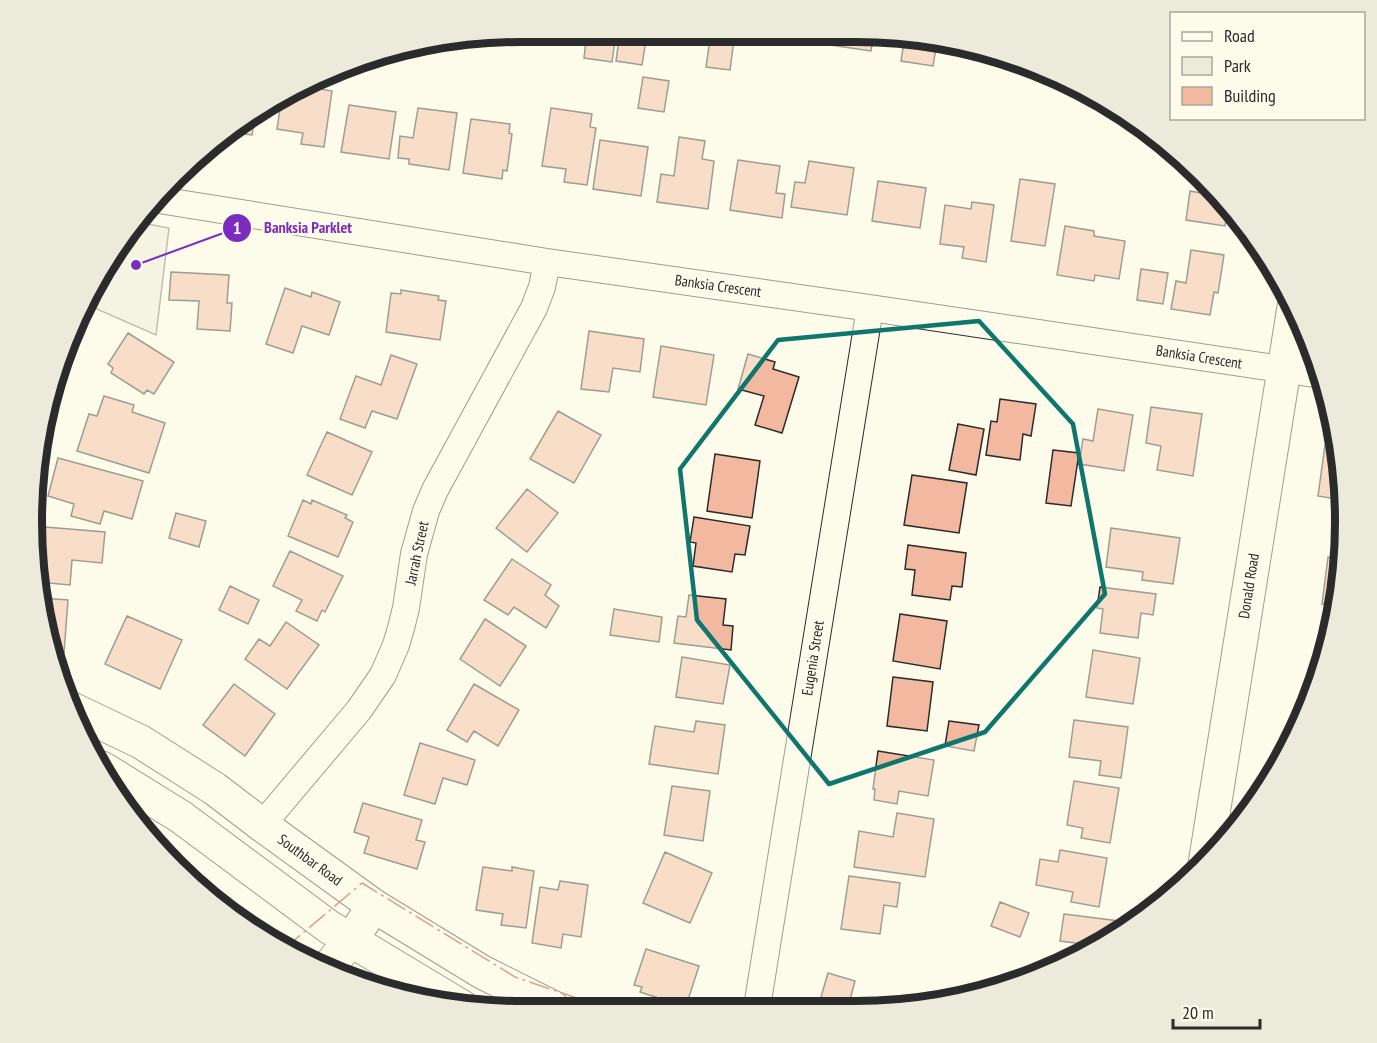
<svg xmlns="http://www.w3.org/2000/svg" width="1377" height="1043" viewBox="0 0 1377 1043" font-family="'PT Sans Narrow',sans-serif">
  <rect width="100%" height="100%" fill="#fdfbea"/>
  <path fill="#ecebdb" stroke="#74746e" stroke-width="1.5" d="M 137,222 L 169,228 L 156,335 L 83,303 Z"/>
  <path fill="#f2b8a0" stroke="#2b2b2b" stroke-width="1.5" d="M 587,32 L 616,33 L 612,62 L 584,58 Z
    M 620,32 L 647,34 L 642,65 L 616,61 Z
    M 711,32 L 735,32 L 730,70 L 706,67 Z
    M 804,32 L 874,32 L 871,51 L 803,41 Z
    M 905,35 L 937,41 L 933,66 L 901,61 Z
    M 643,77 L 669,81 L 664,112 L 638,108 Z
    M 309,87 L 332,91 L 324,147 L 301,144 L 303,133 L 277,129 L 282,95 L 290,91 L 308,94 Z
    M 349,105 L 396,112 L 389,159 L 341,152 Z
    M 418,108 L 457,113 L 449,170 L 409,164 L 409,159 L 398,158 L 400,136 L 413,138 Z
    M 551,108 L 592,114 L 590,127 L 596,128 L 587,185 L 564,182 L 566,169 L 542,166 Z
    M 255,115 L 252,135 L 233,133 Z
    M 471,119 L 510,124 L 509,133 L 512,134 L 507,171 L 503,170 L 502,179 L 463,173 Z
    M 679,137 L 705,141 L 702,159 L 714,161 L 708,209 L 657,202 L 661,174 L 674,176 Z
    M 600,140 L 648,147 L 641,196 L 593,189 Z
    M 738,160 L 780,166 L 776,193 L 785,194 L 782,218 L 730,210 Z
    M 809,161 L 854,168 L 847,215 L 791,207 L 795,182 L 805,183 Z
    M 1203,177 L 1228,207 L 1225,226 L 1186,220 L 1190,191 L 1201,193 Z
    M 1020,179 L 1055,184 L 1045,246 L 1011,241 Z
    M 878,181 L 926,188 L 920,228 L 872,221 Z
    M 972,202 L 994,205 L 986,262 L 962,258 L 964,247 L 940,244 L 945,205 L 971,209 Z
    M 1065,226 L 1094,231 L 1094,236 L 1125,241 L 1119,279 L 1095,275 L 1094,281 L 1057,275 Z
    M 1191,250 L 1224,255 L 1218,293 L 1214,292 L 1210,315 L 1171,309 L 1176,281 L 1186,283 Z
    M 1141,269 L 1168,273 L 1163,304 L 1137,300 Z
    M 171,272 L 229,275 L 227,303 L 232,303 L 230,331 L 197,329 L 199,301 L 169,300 Z
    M 285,288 L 311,297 L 312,292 L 340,302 L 329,335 L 302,326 L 293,353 L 266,344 Z
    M 401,290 L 439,296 L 438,300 L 446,301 L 440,340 L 386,332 L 391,293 L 401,294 Z
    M 589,331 L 644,339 L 640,372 L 613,368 L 609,392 L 581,389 Z
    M 128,333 L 174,362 L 154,394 L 147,390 L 144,394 L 111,373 L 113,368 L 108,364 Z
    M 661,346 L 714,355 L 706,405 L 653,397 Z
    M 748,354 L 775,362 L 773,369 L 799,377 L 782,433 L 755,425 L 764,396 L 738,389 Z
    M 391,355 L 417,364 L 397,419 L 372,411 L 365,428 L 340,419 L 356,376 L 381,385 Z
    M 104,396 L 134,405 L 132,412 L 165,423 L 149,473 L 77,451 L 89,414 L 97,416 Z
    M 1000,399 L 1036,404 L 1031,436 L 1023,434 L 1020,460 L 986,455 L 991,421 L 997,422 Z
    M 1151,407 L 1202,414 L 1193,476 L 1157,470 L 1161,446 L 1146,443 Z
    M 1098,409 L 1133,415 L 1124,471 L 1079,464 L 1083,439 L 1093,441 Z
    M 558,411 L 601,435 L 574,483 L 530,459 Z
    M 958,424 L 984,429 L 976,475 L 949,470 Z
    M 327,432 L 372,452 L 352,495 L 307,475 Z
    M 1325,445 L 1338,447 L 1343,500 L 1318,496 Z
    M 1053,450 L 1079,453 L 1071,506 L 1046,503 Z
    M 715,454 L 760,461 L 752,518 L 707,511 Z
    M 58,458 L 143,481 L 132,519 L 104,511 L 100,524 L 71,516 L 74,504 L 48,496 Z
    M 912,475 L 967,483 L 959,533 L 904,525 Z
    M 527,489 L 558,513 L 527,552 L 496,528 Z
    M 303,500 L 311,504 L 312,500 L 347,515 L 345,518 L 353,522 L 338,557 L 288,536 Z
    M 176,513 L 206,521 L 199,547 L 169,538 Z
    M 694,517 L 750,526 L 745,555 L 735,554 L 732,572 L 693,566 L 696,543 L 690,542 Z
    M 45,527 L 105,532 L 102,563 L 72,560 L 70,585 L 38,582 L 36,570 L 37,554 L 42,555 Z
    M 1111,528 L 1180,538 L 1173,584 L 1142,580 L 1143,572 L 1106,567 Z
    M 908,545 L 966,553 L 962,587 L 952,586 L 950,600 L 912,595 L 915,570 L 905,569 Z
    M 290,551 L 343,576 L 325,612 L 322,610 L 317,621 L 296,611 L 302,600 L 273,586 Z
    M 1328,557 L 1342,559 L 1337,606 L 1322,604 Z
    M 512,559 L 551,585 L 545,595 L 559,606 L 546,628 L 514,607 L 508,615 L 484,600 Z
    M 230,586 L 259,600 L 248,624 L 219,610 Z
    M 1100,587 L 1156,594 L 1153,615 L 1141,613 L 1138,638 L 1100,633 L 1103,609 L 1097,608 Z
    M 689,595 L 726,599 L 723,625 L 733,626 L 731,650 L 674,643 L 678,616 L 686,617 Z
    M 41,598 L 68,600 L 64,653 L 52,652 Z
    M 614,609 L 662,617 L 659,642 L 610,635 Z
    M 900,614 L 947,621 L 940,669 L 893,661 Z
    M 127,616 L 182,640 L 160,689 L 105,664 Z
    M 485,619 L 526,646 L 500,686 L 460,659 Z
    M 286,622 L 319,645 L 287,689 L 245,659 L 259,639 L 270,646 Z
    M 1322,630 L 1332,632 L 1318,677 L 1314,676 Z
    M 1093,650 L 1140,658 L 1133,704 L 1086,697 Z
    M 682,657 L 730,665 L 723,704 L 676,697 Z
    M 893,677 L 933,682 L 927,731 L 887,726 Z
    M 234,684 L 275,714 L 245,756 L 203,725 Z
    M 474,684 L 519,710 L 498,746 L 474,731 L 467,742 L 447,730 Z
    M 1074,720 L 1128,727 L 1121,778 L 1099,775 L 1101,761 L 1069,757 Z
    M 696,721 L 725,725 L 718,774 L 649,764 L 655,726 L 694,732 Z
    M 949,721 L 979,725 L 974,751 L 945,746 Z
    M 420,743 L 475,760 L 467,785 L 443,778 L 435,804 L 404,795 Z
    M 878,751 L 934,760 L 928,796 L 899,791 L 897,804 L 874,800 L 875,789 L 873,789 Z
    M 1074,781 L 1119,788 L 1110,843 L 1081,838 L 1083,828 L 1067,825 Z
    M 672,786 L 710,791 L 703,841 L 664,835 Z
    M 363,803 L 422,820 L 416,840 L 425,842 L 417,869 L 364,853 L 369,837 L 354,832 Z
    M 897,813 L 934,819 L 925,877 L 854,867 L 859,831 L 893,837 Z
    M 1060,850 L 1107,858 L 1099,907 L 1071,902 L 1073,892 L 1036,885 L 1040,859 L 1058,862 Z
    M 665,852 L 712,873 L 690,923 L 643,903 Z
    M 483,867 L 512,871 L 512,867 L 534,871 L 526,928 L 501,925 L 503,914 L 476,910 Z
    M 849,876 L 900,883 L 897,907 L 884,905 L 880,934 L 841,929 Z
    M 560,881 L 588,885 L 581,937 L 563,934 L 561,948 L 532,943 L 540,887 L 558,890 Z
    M 1000,902 L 1029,913 L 1020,937 L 991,926 Z
    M 1064,914 L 1119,921 L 1118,934 L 1082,952 L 1083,944 L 1060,941 Z
    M 646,949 L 699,966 L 687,1003 L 679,1000 L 677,1004 L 640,992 L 642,987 L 634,985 Z
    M 828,973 L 855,981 L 848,1007 L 818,1007 Z
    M 899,997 L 939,1003 L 919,1007 L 897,1007 Z"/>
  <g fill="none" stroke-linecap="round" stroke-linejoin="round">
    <defs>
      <path id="minor" d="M 153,199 L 547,262 L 870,308 L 1321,375
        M 262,825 L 359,710 L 383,675 L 396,645 L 401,628 L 406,608 L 414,554 L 426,511 L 435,490 L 534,308 L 542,287 L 547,262
        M 757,1007 L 870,308"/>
      <path id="tertiary" d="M 1205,864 L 1294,307
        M 327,969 L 350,941 L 374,906"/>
      <path id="secondary" d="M 72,709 L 141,742 L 215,789 L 262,825 L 374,906 L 482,972 L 552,1007
        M 102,768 L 181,817 L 329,927 L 462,1007"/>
    </defs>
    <use href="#minor" stroke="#2b2b2b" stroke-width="28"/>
    <use href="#tertiary" stroke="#2b2b2b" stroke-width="35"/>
    <use href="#secondary" stroke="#2b2b2b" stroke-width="35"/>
    <use href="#minor" stroke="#fdfbea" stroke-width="26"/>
    <use href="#tertiary" stroke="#fdfbea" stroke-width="33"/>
    <use href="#secondary" stroke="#fdfbea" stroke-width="33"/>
    <path stroke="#c62828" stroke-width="1.5" stroke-dasharray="21 4.5 3 4.5" stroke-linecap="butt" d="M 284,949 L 362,883 L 515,977 L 603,1007"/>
  </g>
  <path d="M0 0H1377V1043H0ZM 979,321 L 1073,424 L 1105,594 L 985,732 L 829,784 L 697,620 L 680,469 L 778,340 Z" fill="#fdfbea" fill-opacity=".55" fill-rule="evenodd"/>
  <path fill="none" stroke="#0f766e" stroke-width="4.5" stroke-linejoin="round" d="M 979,321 L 1073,424 L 1105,594 L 985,732 L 829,784 L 697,620 L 680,469 L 778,340 Z"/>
  <g text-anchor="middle" stroke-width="4.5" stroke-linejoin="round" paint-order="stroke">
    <g font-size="15" fill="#2b2b2b" stroke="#fdfbea">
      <text transform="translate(718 286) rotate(8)" y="5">Banksia Crescent</text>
      <text transform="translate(1199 357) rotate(9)" y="5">Banksia Crescent</text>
      <text transform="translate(417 553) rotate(-78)" y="5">Jarrah Street</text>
      <text transform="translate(1249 586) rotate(-81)" y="5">Donald Road</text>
      <text transform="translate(813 658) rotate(-81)" y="5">Eugenia Street</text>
      <text transform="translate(310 860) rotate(36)" y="5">Southbar Road</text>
    </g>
  </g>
  <path d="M0 0H1377V1043H0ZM521 42H856A479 479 0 0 1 1335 521V522A479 479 0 0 1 856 1001H521A479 479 0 0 1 42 522V521A479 479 0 0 1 521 42Z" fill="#eceadb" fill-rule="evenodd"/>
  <path fill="none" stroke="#2b2b2b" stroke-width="8" d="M521 42H856A479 479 0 0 1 1335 521V522A479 479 0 0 1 856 1001H521A479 479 0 0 1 42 522V521A479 479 0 0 1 521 42Z"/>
  <path fill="none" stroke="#7b2cbf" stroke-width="2" d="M136 265L237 228"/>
  <g fill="#7b2cbf" stroke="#fdfbea" stroke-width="2">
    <circle cx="136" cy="265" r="6"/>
    <circle cx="237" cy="228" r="15"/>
  </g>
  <g font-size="18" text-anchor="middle" font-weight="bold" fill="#fff">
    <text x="237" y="234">1</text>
  </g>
  <g font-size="16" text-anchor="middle" font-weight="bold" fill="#7b2cbf" stroke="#fdfbea" stroke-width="4.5" stroke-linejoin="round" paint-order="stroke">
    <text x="308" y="233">Banksia Parklet</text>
  </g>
  <rect x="1170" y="12" width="195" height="108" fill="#fdfbea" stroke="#a9a89e" stroke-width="1.5"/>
  <rect x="1182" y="32" width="30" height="9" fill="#fdfbea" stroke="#a9a89e" stroke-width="1.5"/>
  <text x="1224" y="42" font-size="18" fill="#2b2b2b">Road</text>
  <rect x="1182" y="57" width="30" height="18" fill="#ecebdb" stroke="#a9a89e" stroke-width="1.5"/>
  <text x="1224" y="72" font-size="18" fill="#2b2b2b">Park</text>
  <rect x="1182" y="87" width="30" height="18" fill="#f2b8a0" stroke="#a9a89e" stroke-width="1.5"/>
  <text x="1224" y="102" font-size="18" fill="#2b2b2b">Building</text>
  <path d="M1173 1019v9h87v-9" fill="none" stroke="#2b2b2b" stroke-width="3"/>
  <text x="1182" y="1019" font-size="18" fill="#2b2b2b" stroke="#fdfbea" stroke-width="4.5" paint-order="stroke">20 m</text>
</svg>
